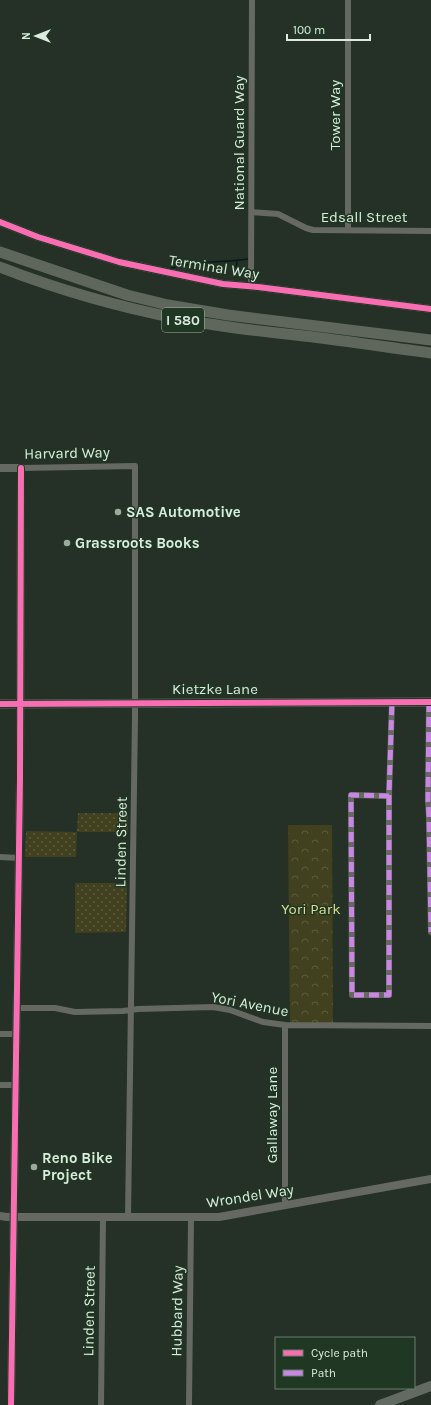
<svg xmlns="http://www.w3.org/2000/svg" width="431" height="1405" viewBox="0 0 431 1405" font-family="Karla,sans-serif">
  <defs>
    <pattern id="grass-dots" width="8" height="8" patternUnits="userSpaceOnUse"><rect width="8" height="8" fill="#41401f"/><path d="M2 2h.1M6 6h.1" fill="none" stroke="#5c5c3f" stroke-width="1.8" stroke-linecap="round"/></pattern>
    <pattern id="forest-crowns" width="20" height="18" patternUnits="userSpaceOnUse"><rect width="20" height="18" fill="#41401f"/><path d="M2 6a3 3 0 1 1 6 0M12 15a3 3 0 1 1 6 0" fill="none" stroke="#5c5c3f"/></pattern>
  </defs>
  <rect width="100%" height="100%" fill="#253126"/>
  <path fill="url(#grass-dots)" d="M 78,813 L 128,813 L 128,832 L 77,832 L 76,857 L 25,857 L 26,831 L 77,832 Z
    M 75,883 L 127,883 L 126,932 L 75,933 Z"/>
  <path fill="url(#forest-crowns)" d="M 288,825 L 332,825 L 333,1023 L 290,1023 Z"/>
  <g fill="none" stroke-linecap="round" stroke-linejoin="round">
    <path stroke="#031d1c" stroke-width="1.5" d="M 169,269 C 195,260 222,263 248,259
      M 235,277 L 237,261"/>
    <path stroke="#656962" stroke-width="6" d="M 252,212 L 278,214 L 306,228 L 313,230 L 431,231
      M 348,230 L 348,0
      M 251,287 L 252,0
      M 21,468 L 135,466 L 135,717 L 128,1218
      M 429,702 L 428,800 L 429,816 L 431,932
      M 389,796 L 351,795 L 352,995 L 389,995 L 389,796 L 392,701
      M 0,857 L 19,858
      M 17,1008 L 55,1008 L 75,1012 L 123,1011 L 138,1009 L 213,1007 L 230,1010 L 263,1022 L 285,1025 L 431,1026
      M 285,1025 L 285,1205
      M 0,1034 L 17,1034
      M 0,1085 L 16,1085
      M 101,1405 L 103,1217
      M 189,1405 L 191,1218"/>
    <path stroke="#656962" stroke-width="8" d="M 0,222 L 38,237 L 119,262 L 223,284 L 258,287 L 431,309
      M 0,468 L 21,468 L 20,779 L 11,1405
      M 0,1216 L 7,1217 L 219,1217 L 431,1179"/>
    <path stroke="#666c63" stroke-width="9" d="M 0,704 L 431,702"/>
    <path stroke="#636a61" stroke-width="10" d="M 380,1405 L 431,1386"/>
    <path stroke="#5f675c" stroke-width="11" d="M 0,252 L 127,295 L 168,305 L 228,315 L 431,340
      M 0,267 C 59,290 119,307 181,319 C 225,328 269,332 313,337 C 353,342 392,348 431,353"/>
    <path stroke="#c787e3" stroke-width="5" stroke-dasharray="10 5" stroke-linecap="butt" d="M 429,702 L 428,800 L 429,816 L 431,932
      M 389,796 L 351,795 L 352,995 L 389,995 L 389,796 L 392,701"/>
    <defs>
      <path id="cycleway" d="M 0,222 L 38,237 L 119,262 L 223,284 L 258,287 L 431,309
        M 0,704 L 431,702
        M 11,1405 L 20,779 L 21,468"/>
    </defs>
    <use href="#cycleway" stroke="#1f3723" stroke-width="8"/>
    <use href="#cycleway" stroke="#f96db3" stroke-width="6"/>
  </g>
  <g fill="#9caa9e" stroke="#1f3723" stroke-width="1.5">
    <circle cx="118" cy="512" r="4"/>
    <circle cx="67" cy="543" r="4"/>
    <circle cx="34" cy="1167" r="4"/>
  </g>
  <g text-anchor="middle" stroke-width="3" stroke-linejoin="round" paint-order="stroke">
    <rect fill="#1f3723" stroke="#a3b5a6" stroke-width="1" x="162" y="308" width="42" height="24" rx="3"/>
    <g font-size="14" font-weight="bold" fill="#dcebde">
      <text x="183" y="325">I 580</text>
    </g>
    <g font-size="15" fill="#dcebde" stroke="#1f3723">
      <text transform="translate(335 115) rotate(-90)" y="5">Tower Way</text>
      <text transform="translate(239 143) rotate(-90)" y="5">National Guard Way</text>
      <text x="364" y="222">Edsall Street</text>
      <text transform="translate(214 267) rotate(9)" y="5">Terminal Way</text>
      <text transform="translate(67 453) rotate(-1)" y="5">Harvard Way</text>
      <text x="215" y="694">Kietzke Lane</text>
      <text transform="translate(121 842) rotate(-89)" y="5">Linden Street</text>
      <text transform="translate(250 1004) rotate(11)" y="5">Yori Avenue</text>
      <text transform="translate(272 1115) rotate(-90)" y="5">Gallaway Lane</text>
      <text transform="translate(250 1196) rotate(-9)" y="5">Wrondel Way</text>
      <text transform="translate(89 1311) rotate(-89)" y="5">Linden Street</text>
      <text transform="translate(177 1311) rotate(-89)" y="5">Hubbard Way</text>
    </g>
    <g font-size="15" font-weight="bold" fill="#dcebde" stroke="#1f3723" text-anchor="start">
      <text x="126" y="517">SAS Automotive</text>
      <text x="75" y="548">Grassroots Books</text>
      <text x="42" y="1163">Reno Bike<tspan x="42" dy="17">Project</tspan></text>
    </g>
    <g font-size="15" fill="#e1db97" stroke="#1f3723">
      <text x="311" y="914">Yori Park</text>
    </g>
  </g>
  <rect x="275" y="1337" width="140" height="52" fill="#1f3723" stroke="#6b7f6e"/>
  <rect x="283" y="1350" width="20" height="6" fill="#f96db3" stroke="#6b7f6e"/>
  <text x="311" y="1357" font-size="12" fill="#dcebde">Cycle path</text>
  <rect x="283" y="1370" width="20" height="6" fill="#c787e3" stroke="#6b7f6e"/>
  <text x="311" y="1377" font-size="12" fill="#dcebde">Path</text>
  <g transform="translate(36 36) rotate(270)" stroke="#1f3723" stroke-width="3" paint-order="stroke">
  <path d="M0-3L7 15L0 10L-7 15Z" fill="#dcebde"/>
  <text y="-6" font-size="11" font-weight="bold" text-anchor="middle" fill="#dcebde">N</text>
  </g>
  <path d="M287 34v6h83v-6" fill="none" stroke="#dcebde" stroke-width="2"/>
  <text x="293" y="34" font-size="12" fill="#dcebde" stroke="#1f3723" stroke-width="3" paint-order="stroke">100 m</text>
</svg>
